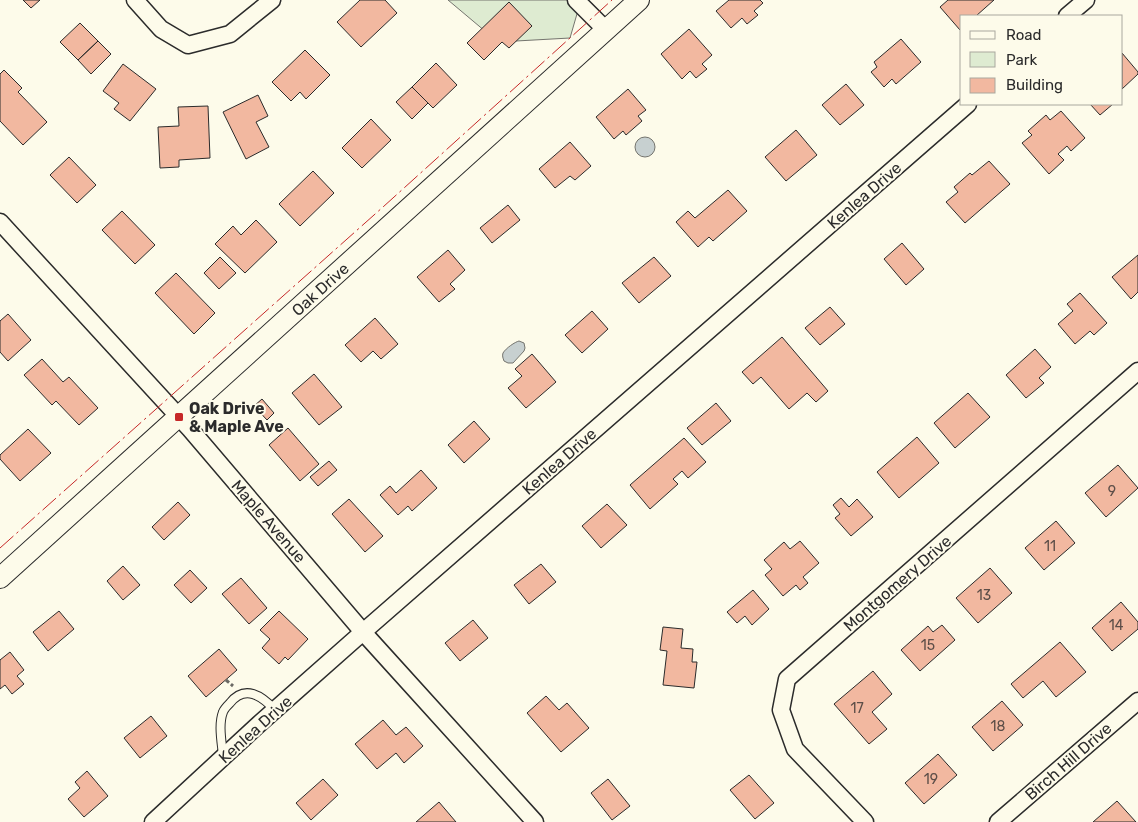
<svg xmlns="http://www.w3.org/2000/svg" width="1138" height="822" viewBox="0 0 1138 822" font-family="Rubik,sans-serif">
  <rect width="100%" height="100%" fill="#fdfbea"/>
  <path fill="#deebd1" stroke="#74746e" d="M 448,0 L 581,0 L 570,38 L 498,42 Z"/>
  <path fill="#c7d0d0" stroke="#74746e" d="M635 147a10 10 0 1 1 20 0a10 10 0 1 1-20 0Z
    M 519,341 L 524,343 L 525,348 L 524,351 L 513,363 L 508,363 L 504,361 C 503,358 502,356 503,353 C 506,348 515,342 519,341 Z"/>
  <path fill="#f2b8a0" stroke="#2b2b2b" d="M 23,0 L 40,0 L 31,8 Z
    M 360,0 L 385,0 L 397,13 L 361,47 L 337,22 Z
    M 729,0 L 760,0 L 763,3 L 754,11 L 758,15 L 747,24 L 742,18 L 731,28 L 716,11 Z
    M 948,0 L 994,0 L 976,16 L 962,16 L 962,29 L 960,30 L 940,7 Z
    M 509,2 L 532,26 L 509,48 L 502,42 L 484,60 L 467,43 Z
    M 80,23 L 98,41 L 78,60 L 60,42 Z
    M 689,29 L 712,55 L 702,64 L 707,69 L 696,78 L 690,71 L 682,79 L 661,54 Z
    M 901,39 L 921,62 L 896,84 L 892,79 L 884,87 L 871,72 L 877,67 L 874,62 Z
    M 98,41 L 111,54 L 91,74 L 78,60 Z
    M 305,50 L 330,75 L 306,99 L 300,92 L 291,101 L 272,82 Z
    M 1122,53 L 1138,72 L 1138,74 L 1122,89 Z
    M 436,63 L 457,85 L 433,108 L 412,87 Z
    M 123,64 L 156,89 L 130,121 L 114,109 L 119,103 L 103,91 Z
    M 4,70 L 22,88 L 18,92 L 47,122 L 23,145 L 0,121 L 0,74 Z
    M 846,84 L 864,105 L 840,125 L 822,105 Z
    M 412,87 L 428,103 L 412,119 L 396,102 Z
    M 628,89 L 646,110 L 638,116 L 642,121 L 626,135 L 623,131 L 614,139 L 596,117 Z
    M 258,95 L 268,116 L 256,122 L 269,147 L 246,159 L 223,112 Z
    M 1090,104 L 1113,104 L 1100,115 Z
    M 208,106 L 210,158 L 179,160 L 179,167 L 160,168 L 158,127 L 179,126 L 178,107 Z
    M 1061,111 L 1085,138 L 1071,151 L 1067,146 L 1058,154 L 1064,160 L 1049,174 L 1022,143 L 1032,135 L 1028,131 L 1046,115 L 1050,120 Z
    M 371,119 L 391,140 L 362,168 L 342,148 Z
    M 796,130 L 817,155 L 786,181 L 765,157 Z
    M 570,142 L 591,166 L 575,180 L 570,176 L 555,188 L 539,169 Z
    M 69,157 L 96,185 L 77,203 L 50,175 Z
    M 989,161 L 1010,184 L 965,223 L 946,202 L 958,192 L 954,187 L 970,173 L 972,175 Z
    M 313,171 L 334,193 L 300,226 L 279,204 Z
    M 728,190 L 747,211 L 713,241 L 709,237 L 698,247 L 676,222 L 688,211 L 695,218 Z
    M 508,205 L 520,220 L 492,243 L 480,228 Z
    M 122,211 L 155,245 L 135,264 L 102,230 Z
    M 256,220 L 277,242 L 245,273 L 215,244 L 233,226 L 241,235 Z
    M 902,243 L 924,269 L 906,285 L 884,259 Z
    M 448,250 L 465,270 L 450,284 L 455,289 L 439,302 L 417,277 Z
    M 1138,255 L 1138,292 L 1131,299 L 1112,277 Z
    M 220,257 L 236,273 L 219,289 L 204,273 Z
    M 654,257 L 671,276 L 639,303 L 622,283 Z
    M 176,273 L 215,313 L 194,334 L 155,293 Z
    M 1080,293 L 1107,323 L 1094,335 L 1090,331 L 1075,344 L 1058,324 L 1073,311 L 1067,304 Z
    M 830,307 L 845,324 L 820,345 L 805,328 Z
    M 592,311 L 608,329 L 582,353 L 565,335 Z
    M 8,314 L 31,340 L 8,361 L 0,352 L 0,321 Z
    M 375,318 L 398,344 L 381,359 L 373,351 L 361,362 L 345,345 Z
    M 782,337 L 828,391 L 816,402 L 807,393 L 789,409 L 761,377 L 753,384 L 742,372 Z
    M 1035,349 L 1051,367 L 1039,378 L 1044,383 L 1026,398 L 1006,375 Z
    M 532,354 L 556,382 L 526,408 L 508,388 L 522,376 L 515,369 Z
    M 42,359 L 63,382 L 69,377 L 98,408 L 79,425 L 56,401 L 52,405 L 24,375 Z
    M 314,374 L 342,407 L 319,425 L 292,393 Z
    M 968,393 L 990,417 L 955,448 L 934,423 Z
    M 262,399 L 274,413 L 267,420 L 254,406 Z
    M 716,403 L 731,421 L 702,445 L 687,428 Z
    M 474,421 L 490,439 L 464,463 L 448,445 Z
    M 288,428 L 319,464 L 300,481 L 269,445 Z
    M 28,429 L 51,453 L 20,481 L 0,459 L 0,455 Z
    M 917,437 L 939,463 L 899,498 L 877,472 Z
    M 684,438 L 706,462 L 688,478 L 682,471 L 673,479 L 678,484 L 650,509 L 630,485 Z
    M 329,461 L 337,470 L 318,486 L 310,477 Z
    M 1118,465 L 1138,488 L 1106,517 L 1085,493 Z
    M 421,470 L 437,488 L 412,511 L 408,506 L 398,515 L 380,495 L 390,486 L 396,493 Z
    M 841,498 L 849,507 L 857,499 L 873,517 L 851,536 L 835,518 L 840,514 L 833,505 Z
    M 349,499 L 383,536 L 365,552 L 332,514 Z
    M 178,502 L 190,515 L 164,540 L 152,527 Z
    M 607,504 L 627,525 L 601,548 L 582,526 Z
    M 1056,521 L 1075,543 L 1044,570 L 1025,548 Z
    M 800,541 L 819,563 L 803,577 L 808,583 L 800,590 L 796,585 L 783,596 L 765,575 L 772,569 L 764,560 L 784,542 L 790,549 Z
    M 541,564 L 556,582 L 529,604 L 514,585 Z
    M 123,566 L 140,585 L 123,600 L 107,581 Z
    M 990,568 L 1012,593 L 978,623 L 956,598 Z
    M 190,570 L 207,588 L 191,603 L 174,585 Z
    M 241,578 L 267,608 L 249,624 L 222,594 Z
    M 753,590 L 769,609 L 752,625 L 745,616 L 737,623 L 727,612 Z
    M 1121,602 L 1138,622 L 1138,629 L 1112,651 L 1092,628 Z
    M 59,611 L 74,629 L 48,651 L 33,632 Z
    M 279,611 L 308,639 L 288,660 L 285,657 L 279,664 L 262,648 L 270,639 L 260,630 Z
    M 473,620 L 488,638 L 460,661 L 445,643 Z
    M 942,625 L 955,640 L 920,671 L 901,650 L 928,626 L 933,632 Z
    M 663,627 L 683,629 L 681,648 L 693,649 L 692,662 L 697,662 L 694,688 L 663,685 L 667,651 L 660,650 Z
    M 1060,642 L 1086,672 L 1056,697 L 1043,681 L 1023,698 L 1011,684 Z
    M 219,649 L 237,670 L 206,697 L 188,676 Z
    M 10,652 L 24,670 L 17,676 L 24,684 L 12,694 L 5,685 L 0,689 L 0,660 Z
    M 873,671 L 892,694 L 872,712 L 887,729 L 869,744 L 834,704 Z
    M 546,696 L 559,710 L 567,703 L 589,728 L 561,752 L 527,713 Z
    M 1002,701 L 1023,725 L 993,751 L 972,727 Z
    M 151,716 L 167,736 L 140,758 L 124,738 Z
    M 383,720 L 396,735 L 406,727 L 423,746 L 404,763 L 396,753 L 377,769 L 355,744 Z
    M 938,754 L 957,775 L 924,804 L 905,783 Z
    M 87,771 L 108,796 L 84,817 L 68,799 L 80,788 L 75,782 Z
    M 749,775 L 774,803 L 755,819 L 730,790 Z
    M 323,779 L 338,795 L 311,820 L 296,803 Z
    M 608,779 L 630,806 L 612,820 L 591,793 Z
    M 1117,801 L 1136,822 L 1093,822 Z
    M 439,802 L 456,822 L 416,822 Z"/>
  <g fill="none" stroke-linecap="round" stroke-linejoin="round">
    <defs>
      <path id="service" d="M 223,756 C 222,743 218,725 223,712 C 224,709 227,706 230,703 C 245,684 262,696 275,710"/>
      <path id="minor" d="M 135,0 L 161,29 L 188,45 L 230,34 L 272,0
        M 576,0 L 606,30
        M 1067,16 L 1086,0
        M 0,222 L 190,429 L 363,632 L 535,822
        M 153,822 L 259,724 L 363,632 L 968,104
        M 865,822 L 795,749 L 781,710 L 787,679 L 1138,371
        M 998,822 L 1138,701"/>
      <path id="tertiary" d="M 0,578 L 639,0"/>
    </defs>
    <use href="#service" stroke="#2b2b2b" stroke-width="10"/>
    <use href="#minor" stroke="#2b2b2b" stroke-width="19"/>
    <use href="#tertiary" stroke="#2b2b2b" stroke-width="22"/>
    <path stroke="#6a6964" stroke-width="3" stroke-dasharray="4 2.5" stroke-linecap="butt" d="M 226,680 L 233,686"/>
    <use href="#service" stroke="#fdfbea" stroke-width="8"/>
    <use href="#minor" stroke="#fdfbea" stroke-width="16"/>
    <use href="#tertiary" stroke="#fdfbea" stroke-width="20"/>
    <path stroke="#c62828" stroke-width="1" stroke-dasharray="18 4 2.5 4" stroke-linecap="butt" d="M 0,548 L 383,207 L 612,0"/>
  </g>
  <rect fill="#c62828" stroke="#fdfbea" stroke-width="2" x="174" y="412" width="10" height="10" rx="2.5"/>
  <g text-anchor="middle" stroke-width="4" stroke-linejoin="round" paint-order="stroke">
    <g font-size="14" fill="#5d4e48">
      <text x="1112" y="496">9</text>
      <text x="1050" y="551">11</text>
      <text x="984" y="600">13</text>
      <text x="1116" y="630">14</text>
      <text x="928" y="650">15</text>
      <text x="857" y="713">17</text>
      <text x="998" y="731">18</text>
      <text x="931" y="784">19</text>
    </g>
    <g font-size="16" fill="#2b2b2b" stroke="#fdfbea">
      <text transform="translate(864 195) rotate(-41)" y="6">Kenlea Drive</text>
      <text transform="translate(320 289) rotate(-42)" y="6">Oak Drive</text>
      <text transform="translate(559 461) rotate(-41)" y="6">Kenlea Drive</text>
      <text transform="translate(269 521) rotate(49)" y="6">Maple Avenue</text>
      <text transform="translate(897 583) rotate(-41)" y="6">Montgomery Drive</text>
      <text transform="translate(255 729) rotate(-42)" y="6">Kenlea Drive</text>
      <text transform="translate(1068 761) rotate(-41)" y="6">Birch Hill Drive</text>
    </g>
    <g font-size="16" font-weight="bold" fill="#2b2b2b" stroke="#fdfbea" text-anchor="start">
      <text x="189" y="414">Oak Drive<tspan x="189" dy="18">&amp; Maple Ave</tspan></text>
    </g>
  </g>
  <rect x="960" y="15" width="162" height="90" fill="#fdfbea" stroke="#a9a89e"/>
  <rect x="970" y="31" width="25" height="8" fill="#fdfbea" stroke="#a9a89e"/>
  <text x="1006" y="40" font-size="15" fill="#2b2b2b">Road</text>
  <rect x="970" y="52" width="25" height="15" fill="#deebd1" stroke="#a9a89e"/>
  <text x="1006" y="65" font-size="15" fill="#2b2b2b">Park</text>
  <rect x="970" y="78" width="25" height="15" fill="#f2b8a0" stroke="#a9a89e"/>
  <text x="1006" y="90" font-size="15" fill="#2b2b2b">Building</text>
</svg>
